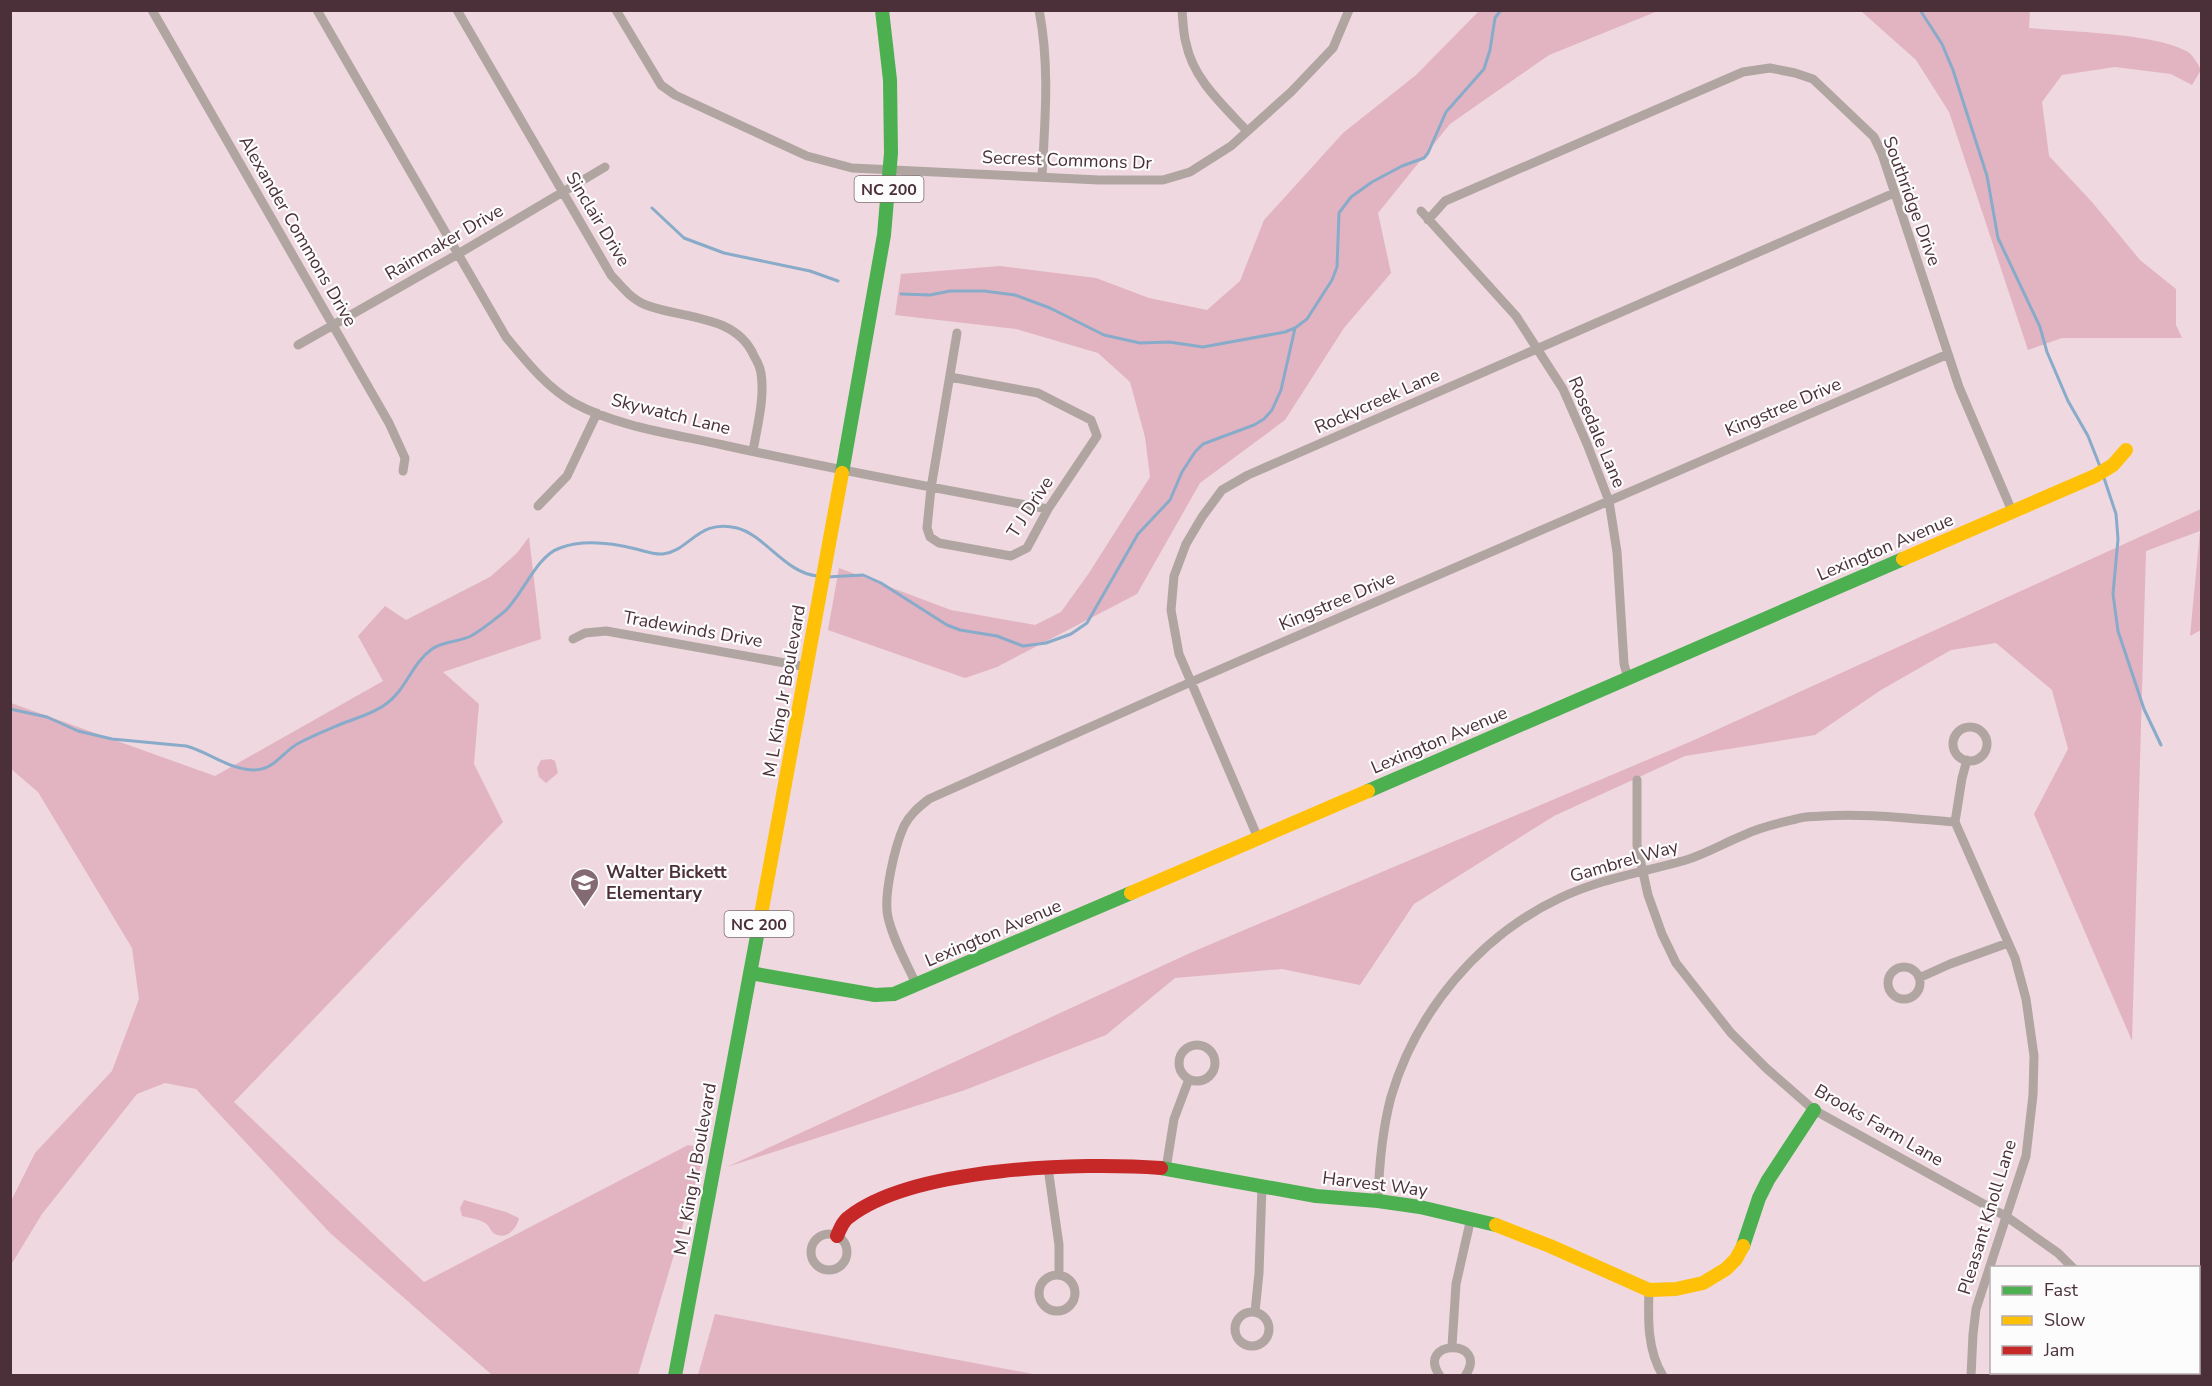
<svg xmlns="http://www.w3.org/2000/svg" width="2212" height="1386" viewBox="0 0 2212 1386" font-family="'Nunito Sans',sans-serif">
  <rect width="100%" height="100%" fill="#efd8df"/>
  <path fill="#e2b4c2" d="M 1479,11 L 1658,11 L 1549,55 L 1450,124 L 1378,213 L 1391,273 L 1344,328 L 1285,420 L 1200,483 L 1137,594 L 997,667 L 965,678 L 828,630 L 839,568 L 951,610 L 1035,625 L 1061,612 L 1089,573 L 1150,477 L 1145,437 L 1130,382 L 1098,353 L 1016,329 L 895,315 L 901,274 L 1000,266 L 1096,278 L 1149,298 L 1207,310 L 1240,281 L 1264,220 L 1343,133 L 1416,75 Z
    M 1861,11 L 2030,11 L 2029,28 C 2068,32 2156,33 2188,52 C 2193,55 2198,64 2201,70 L 2192,85 L 2171,74 L 2115,67 L 2062,75 L 2042,102 L 2049,156 L 2092,202 L 2140,260 L 2176,289 L 2176,325 L 2182,338 L 2062,338 L 2028,350 L 1949,112 L 1916,60 Z
    M 2201,509 L 2201,630 L 2190,636 L 2200,531 L 2146,551 L 2132,1041 L 2034,814 L 2068,749 L 2052,690 L 1996,643 L 1951,650 L 1881,690 L 1815,735 L 1685,756 L 1554,816 L 1414,904 L 1360,985 L 1282,969 L 1175,978 L 1106,1035 L 965,1090 L 727,1167 L 1190,953 L 1692,741 Z
    M 529,537 L 541,639 L 443,672 L 479,704 L 474,764 L 503,822 L 234,1102 L 424,1282 L 688,1145 L 706,1148 L 638,1375 L 492,1375 L 330,1233 L 196,1089 L 165,1083 L 137,1094 L 42,1214 L 11,1265 L 11,1201 L 35,1153 L 112,1071 L 139,999 L 132,948 L 38,792 L 11,769 L 11,703 L 215,776 L 383,681 L 358,636 L 385,606 L 406,620 L 490,577 L 517,553 Z
    M 551,759 L 555,761 L 558,773 L 546,783 L 539,777 L 537,768 L 541,760 Z
    M 464,1200 L 506,1212 L 519,1218 C 517,1229 506,1240 495,1234 C 490,1231 490,1226 485,1223 C 479,1219 469,1218 462,1216 L 460,1208 Z
    M 715,1314 L 1038,1375 L 698,1375 Z"/>
  <g fill="none" stroke-linecap="round" stroke-linejoin="round">
    <path stroke="#88abc9" stroke-width="3" d="M 1920,10 L 1942,44 L 1953,70 L 1987,176 L 1998,238 L 2040,327 L 2047,352 L 2068,401 L 2088,436 L 2101,469
      M 652,208 L 684,238 L 724,253 L 810,271 L 838,281
      M 901,294 L 930,295 L 950,291 L 984,291 L 1015,295 L 1050,308 L 1104,335 L 1140,343 L 1169,342 L 1203,347 L 1285,332 L 1295,328 L 1307,319 L 1332,280 L 1337,267 L 1339,213 L 1351,197 L 1372,182 L 1402,166 L 1424,158 L 1428,153 L 1446,112 L 1484,69 L 1490,50 L 1495,18 L 1501,10
      M 2103,475 L 2116,514 L 2118,539 L 2113,594 L 2118,631 L 2144,709 L 2161,745
      M 827,577 L 863,575 L 881,583 L 947,625 L 960,630 L 997,636 L 1023,646 L 1046,643 L 1071,634 L 1087,623 L 1138,534 L 1170,500 L 1182,472 L 1195,452 L 1203,444 L 1254,425 L 1264,419 L 1272,410 L 1281,390 L 1295,328
      M 10,709 L 47,717 L 78,731 L 112,739 L 186,746 C 209,752 230,770 254,770 C 275,770 283,751 299,743 C 312,736 327,730 341,724 C 356,718 373,714 386,704 C 406,690 412,663 432,649 C 443,641 459,642 471,636 C 482,630 494,620 504,612 C 523,595 536,556 560,548 C 584,539 612,543 636,549 C 644,551 655,555 663,554 C 690,551 698,518 737,528 C 765,535 786,574 818,576"/>
    <path stroke="#b0a5a1" stroke-width="9" d="M 152,10 L 389,423 L 405,458 L 403,471
      M 317,10 L 506,337 C 526,361 546,387 574,403 C 618,427 674,434 723,445 C 831,469 939,489 1048,509
      M 457,10 L 611,275 C 621,286 631,299 646,305 C 682,319 736,314 754,356 C 757,361 760,367 761,373 C 765,398 757,427 753,451
      M 616,10 L 661,85 L 675,95 L 807,156 L 852,168 L 1099,180 L 1163,180 L 1190,172 L 1231,146 L 1291,92 L 1333,48 L 1349,10
      M 1039,10 C 1050,65 1045,121 1042,176
      M 1182,10 C 1183,21 1183,33 1186,43 C 1193,79 1223,105 1247,131
      M 1421,211 L 1516,316 L 1563,389 L 1587,444 L 1609,501 L 1617,552 L 1624,664 L 1628,678
      M 1428,220 L 1445,201 L 1743,72 L 1770,68 L 1795,73 L 1813,79 L 1874,137 L 1882,154 L 1959,387 L 2012,511
      M 298,345 L 458,254 L 605,167
      M 950,377 L 1038,393 L 1091,420 L 1097,436 L 1048,509 L 1027,548 L 1011,556 L 939,543 L 930,537 L 927,528 L 931,488 L 957,333
      M 538,506 L 567,476 L 597,413
      M 573,639 L 585,633 L 606,631 L 807,667
      M1953 744a17 17 0 1 1 34 0a17 17 0 1 1-34 0Z
      M 1967,760 L 1962,778 L 1955,822 L 2015,958 L 2026,999 L 2034,1056 L 2033,1095 L 2026,1156 L 1976,1309 L 1973,1334 L 1971,1376
      M 1637,780 L 1637,845 L 1648,895 L 1662,934 L 1676,963 L 1731,1033 L 1766,1068 L 1814,1110 L 2007,1217 L 2058,1253 L 2073,1268
      M 1258,838 L 1179,654 L 1171,610 L 1174,576 L 1186,544 L 1202,517 L 1222,490 L 1248,475 L 1894,193
      M1888 983a16 16 0 1 1 32 0a16 16 0 1 1-32 0Z
      M 1919,978 L 1950,964 L 2008,943
      M 917,986 C 907,964 893,940 888,917 C 883,896 895,846 904,826 C 910,814 919,807 929,799 L 1191,682 L 1948,354
      M1179 1063a18 18 0 1 1 36 0a18 18 0 1 1-36 0Z
      M 1048,1168 L 1059,1245 L 1059,1275
      M 1166,1169 L 1174,1119 L 1189,1079
      M 1378,1201 C 1379,1166 1382,1131 1391,1097 C 1416,1012 1479,936 1560,898 C 1599,879 1644,872 1686,860 C 1706,854 1724,843 1744,835 C 1760,827 1779,823 1796,819 C 1805,816 1814,817 1823,816 C 1867,813 1911,819 1955,822
      M811 1252a18 18 0 1 1 36 0a18 18 0 1 1-36 0Z
      M1039 1293a18 18 0 1 1 36 0a18 18 0 1 1-36 0Z
      M 1649,1290 C 1648,1319 1647,1350 1663,1376
      M1235 1329a17 17 0 1 1 34 0a17 17 0 1 1-34 0Z
      M 1255,1312 L 1259,1273 L 1262,1186
      M 1452,1346 L 1456,1284 L 1471,1218
      M 2198,1367 L 2202,1364
      M 2171,1372 L 2174,1376
      M 1440,1376 C 1414,1339 1491,1338 1465,1376
      M 2187,1376 L 2191,1372"/>
    <path stroke="#4caf50" stroke-width="14" d="M 842,473 L 884,235 L 891,153 L 890,80 L 882,10
      M 1368,791 L 1903,559
      M 750,973 L 875,995 L 894,994 L 1131,893
      M 1161,1168 L 1316,1196 L 1378,1201 L 1420,1207 L 1496,1225
      M 1743,1246 L 1759,1198 L 1768,1180 L 1814,1110
      M 675,1376 L 760,920"/>
    <path stroke="#ffc107" stroke-width="14" d="M 1903,559 L 2095,476 L 2113,465 L 2126,450
      M 1131,893 L 1368,791
      M 760,920 L 842,473
      M 1496,1225 L 1550,1246 L 1649,1290 L 1676,1289 L 1703,1283 L 1726,1269 L 1736,1259 L 1743,1246"/>
    <path stroke="#c62828" stroke-width="14" d="M 837,1236 C 840,1229 843,1221 849,1217 C 913,1167 1081,1162 1161,1168"/>
  </g>
  <defs>
    <symbol id="school-pin" viewBox="-11 -11 22 30"><path d="M0 17L-7.5 6A9.5 9.5 0 1 1 7.5 6Z" fill="#846b73" stroke="#fcfcfc"/><path d="M0-5L7-2L0 1L-7-2ZM-4 1L0 2.5L4 1V4Q0 6-4 4Z" fill="#fff"/></symbol>
  </defs>
  <g fill-rule="evenodd">
    <use href="#school-pin" x="568" y="866" width="33" height="45"/>
  </g>
  <g text-anchor="middle" stroke-width="4.5" stroke-linejoin="round" paint-order="stroke">
    <g fill="#fcfcfc" stroke="#806d74" stroke-width="1.5">
      <rect x="854.5" y="176" width="69" height="26" rx="4.5"/>
      <rect x="724.5" y="911" width="69" height="26" rx="4.5"/>
    </g>
    <g font-size="16" font-weight="bold" fill="#4b3039">
      <text x="889" y="195">NC 200</text>
      <text x="759" y="930">NC 200</text>
    </g>
    <g font-size="18" fill="#4b3039" stroke="#fcfcfc">
      <text transform="translate(1067 160) rotate(2)" y="6">Secrest Commons Dr</text>
      <text transform="translate(1912 201) rotate(70)" y="6">Southridge Drive</text>
      <text transform="translate(598 219) rotate(59)" y="6">Sinclair Drive</text>
      <text transform="translate(298 231) rotate(60)" y="6">Alexander Commons Drive</text>
      <text transform="translate(444 242) rotate(-30)" y="6">Rainmaker Drive</text>
      <text transform="translate(1377 401) rotate(-24)" y="6">Rockycreek Lane</text>
      <text transform="translate(1783 407) rotate(-23)" y="6">Kingstree Drive</text>
      <text transform="translate(671 414) rotate(14)" y="6">Skywatch Lane</text>
      <text transform="translate(1597 432) rotate(67)" y="6">Rosedale Lane</text>
      <text transform="translate(1030 507) rotate(-57)" y="6">T J Drive</text>
      <text transform="translate(1885 547) rotate(-23)" y="6">Lexington Avenue</text>
      <text transform="translate(1337 601) rotate(-23)" y="6">Kingstree Drive</text>
      <text transform="translate(693 629) rotate(10)" y="6">Tradewinds Drive</text>
      <text transform="translate(784 691) rotate(-80)" y="6">M L King Jr Boulevard</text>
      <text transform="translate(1439 740) rotate(-23)" y="6">Lexington Avenue</text>
      <text transform="translate(1624 861) rotate(-16)" y="6">Gambrel Way</text>
      <text transform="translate(993 933) rotate(-23)" y="6">Lexington Avenue</text>
      <text transform="translate(1879 1125) rotate(30)" y="6">Brooks Farm Lane</text>
      <text transform="translate(695 1169) rotate(-80)" y="6">M L King Jr Boulevard</text>
      <text transform="translate(1375 1184) rotate(7)" y="6">Harvest Way</text>
      <text transform="translate(1987 1217) rotate(-73)" y="6">Pleasant Knoll Lane</text>
    </g>
    <g font-size="18" font-weight="bold" fill="#4b3039" stroke="#fcfcfc" text-anchor="start">
      <text x="606" y="878">Walter Bickett<tspan x="606" dy="21">Elementary</tspan></text>
    </g>
  </g>
  <rect width="2212" height="1386" fill="none" stroke="#4b3039" stroke-width="24"/>
  <rect x="1990" y="1266" width="210" height="108" fill="#fcfcfc" stroke="#b5aaae" stroke-width="1.5"/>
  <rect x="2002" y="1286" width="30" height="9" fill="#4caf50" stroke="#b5aaae" stroke-width="1.5"/>
  <text x="2044" y="1296" font-size="18" fill="#4b3039">Fast</text>
  <rect x="2002" y="1316" width="30" height="9" fill="#ffc107" stroke="#b5aaae" stroke-width="1.5"/>
  <text x="2044" y="1326" font-size="18" fill="#4b3039">Slow</text>
  <rect x="2002" y="1346" width="30" height="9" fill="#c62828" stroke="#b5aaae" stroke-width="1.5"/>
  <text x="2044" y="1356" font-size="18" fill="#4b3039">Jam</text>
</svg>
